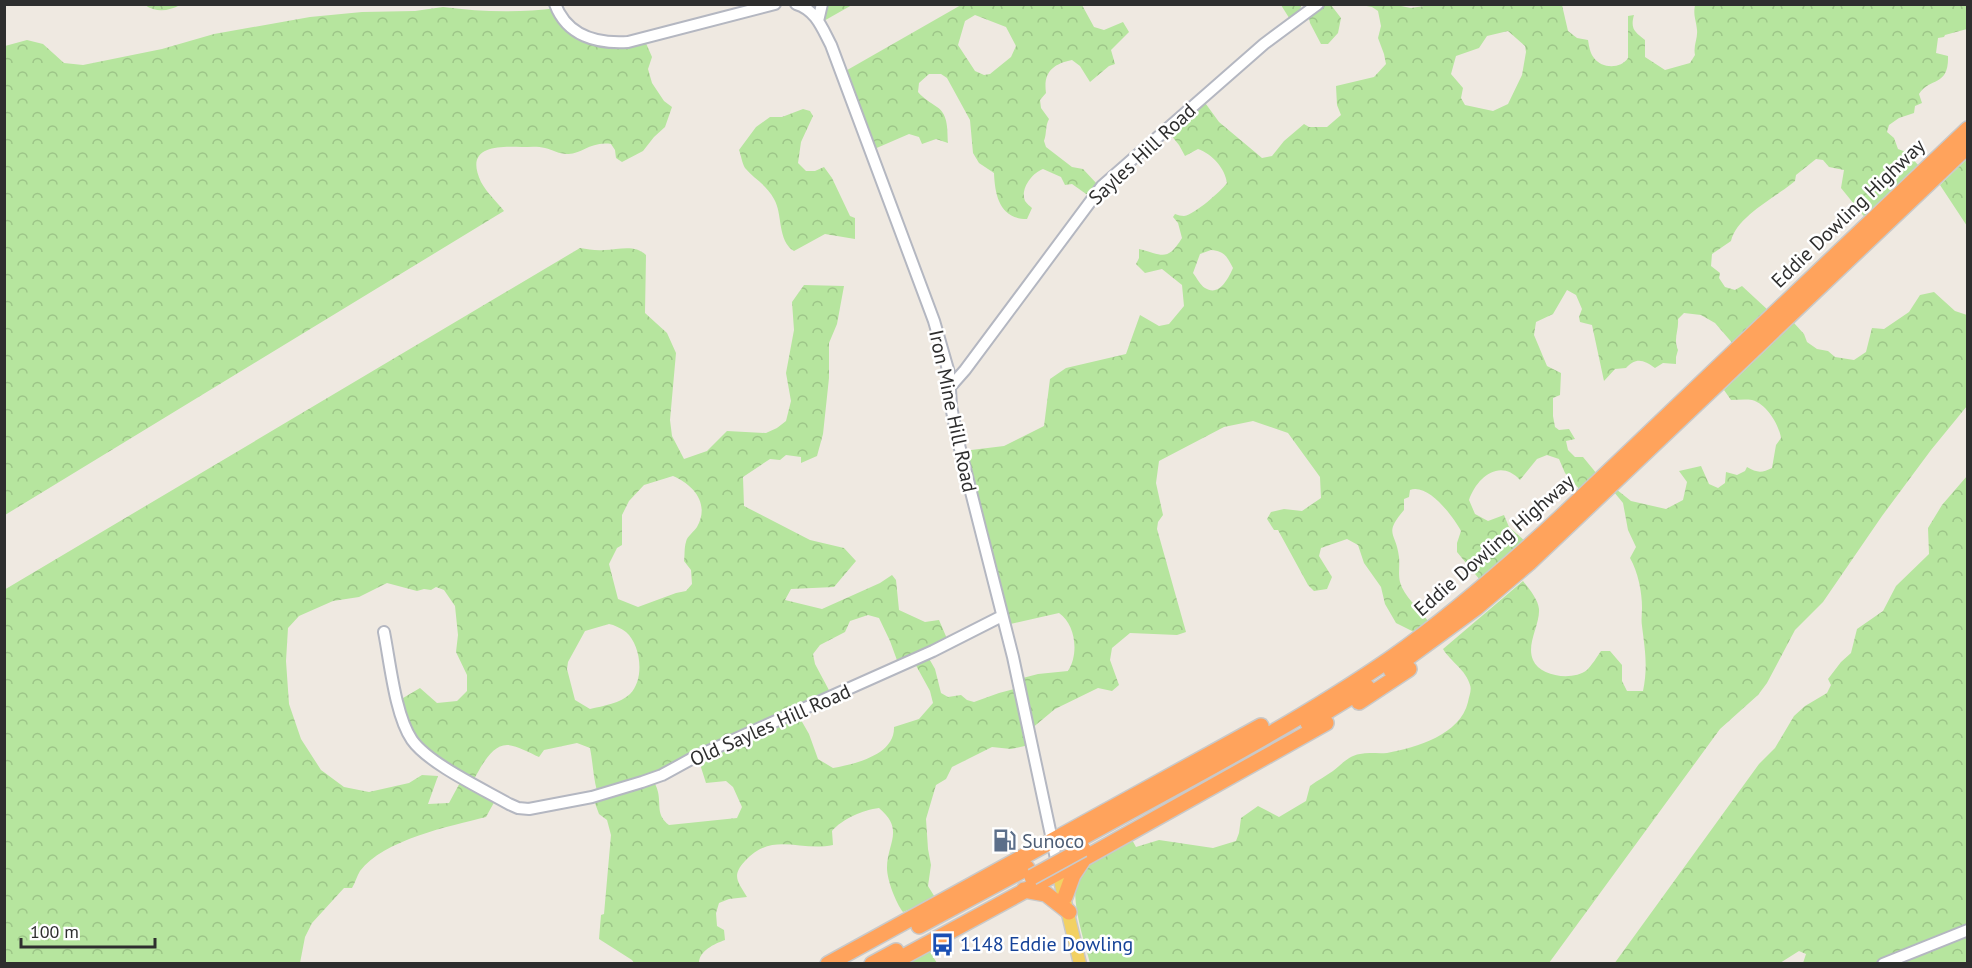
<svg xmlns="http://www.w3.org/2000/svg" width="1972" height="968" viewBox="0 0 1972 968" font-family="'PT Sans',sans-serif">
  <defs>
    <pattern id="forest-crowns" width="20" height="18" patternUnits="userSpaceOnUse" patternTransform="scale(1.5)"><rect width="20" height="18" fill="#b6e59e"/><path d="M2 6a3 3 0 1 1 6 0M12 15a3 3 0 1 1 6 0" fill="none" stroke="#9dc588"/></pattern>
  </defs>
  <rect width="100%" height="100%" fill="#efe9e1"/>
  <path fill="url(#forest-crowns)" fill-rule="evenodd" d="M 1437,4 L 1562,5 L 1568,31 L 1577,38 L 1588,40 C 1589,46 1590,53 1594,58 C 1602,69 1621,69 1628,58 L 1628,16 L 1634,15 C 1630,29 1635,32 1645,40 L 1645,57 L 1665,70 L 1690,63 L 1695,55 C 1693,46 1698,38 1697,30 C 1696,19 1693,16 1695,5 L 1967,5 L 1967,29 L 1945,35 L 1944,37 L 1938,38 L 1936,53 L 1948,56 C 1949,87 1930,77 1919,94 L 1922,103 L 1915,106 L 1914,113 L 1899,118 L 1889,125 L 1887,132 L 1894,138 L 1898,149 L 1906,152 L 1921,168 L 1867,220 L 1841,188 L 1844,170 L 1829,167 L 1823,160 L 1816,159 L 1796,175 L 1795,181 L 1790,185 C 1772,199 1736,218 1731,241 L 1712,254 L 1711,266 L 1720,273 L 1719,278 L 1725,287 L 1735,290 L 1742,286 L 1769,311 L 1734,345 L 1715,323 L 1701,315 L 1684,313 L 1678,319 C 1679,331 1673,338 1678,350 L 1676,357 L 1676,364 L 1663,363 L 1655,368 C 1644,360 1636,357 1626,368 L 1615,369 L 1604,381 L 1592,325 L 1580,322 L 1579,317 L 1582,309 L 1576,295 L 1567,290 L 1553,314 L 1536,322 L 1534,335 L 1547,366 L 1561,373 L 1560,395 L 1553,398 L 1553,416 L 1555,427 L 1559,430 L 1569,429 L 1575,439 L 1566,441 L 1568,450 L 1575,457 L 1583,457 L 1597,474 L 1580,490 L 1565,473 L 1559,459 L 1547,455 L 1537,459 L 1520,480 C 1500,458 1477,477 1469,500 L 1475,514 L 1488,521 L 1504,515 L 1509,527 L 1525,541 L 1480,580 L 1457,552 L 1457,543 L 1461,531 C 1453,516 1428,483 1410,490 L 1409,497 L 1404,499 L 1404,510 C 1383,535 1396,531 1399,557 C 1400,565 1398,573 1400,582 C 1404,597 1419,608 1428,621 L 1414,632 L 1396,623 L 1385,604 L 1381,587 L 1364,563 L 1358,545 L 1347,539 L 1321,548 L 1319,556 L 1332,577 L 1327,589 L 1314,591 L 1308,585 L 1278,530 L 1274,530 L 1267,519 L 1271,512 L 1284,509 L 1302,511 L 1321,498 L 1320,477 L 1288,433 L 1253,421 L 1224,427 L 1159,461 L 1156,483 L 1163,515 L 1158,522 L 1157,529 L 1186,632 L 1177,635 L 1130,633 L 1112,648 L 1110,660 L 1119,685 L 1112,691 L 1098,688 L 1055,709 L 1031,729 L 1029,745 L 1011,749 L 992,747 L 952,767 L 946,779 L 936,785 L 926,819 L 928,849 L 931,865 L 928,886 L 936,899 L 903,912 C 896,903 887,880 887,868 C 887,843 905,830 879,808 C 863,810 842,819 832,831 L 833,845 C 800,852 772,831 745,861 C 731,876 738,882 747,897 L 729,899 L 719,903 L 716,913 L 717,926 L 724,930 L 725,940 C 714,944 699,951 699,963 L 634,963 L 632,960 L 599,939 L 601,915 L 604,914 L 611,835 L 607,820 L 599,814 L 592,795 L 597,791 C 593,776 593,763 590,748 L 577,743 L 544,750 L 539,757 C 530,753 518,746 508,745 C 491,744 480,769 473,781 L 497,797 L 486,817 C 450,826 383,840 360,871 C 357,876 355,883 352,888 L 344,888 L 312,923 L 305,937 L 300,963 L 5,963 L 4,590 L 580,248 C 588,249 596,251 604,250 C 619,250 634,244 646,255 L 645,313 L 667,333 L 676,353 L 670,420 L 672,436 L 684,459 L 707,451 L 727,431 L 766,433 L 777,428 L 786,421 L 791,401 L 786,373 L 794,330 L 792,302 L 804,285 L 844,286 L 837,324 L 829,343 L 829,378 L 823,434 L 817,456 L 801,463 L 801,457 L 786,455 L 780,460 L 770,459 L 743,477 L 744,506 L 810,540 L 844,548 L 856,561 L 834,587 L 791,589 L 785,600 L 822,609 L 880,583 L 892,575 L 896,580 L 899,610 L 925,622 L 939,620 L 948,641 L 927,655 L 935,669 L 941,693 L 948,697 L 961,695 L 967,700 L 974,702 L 999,693 L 1018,688 L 1019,679 L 1038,674 L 1068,671 C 1079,654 1076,625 1059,613 L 1006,625 L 963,451 L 1004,446 L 1044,426 L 1050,379 L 1066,368 L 1126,354 L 1140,315 L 1159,326 L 1169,324 L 1184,306 L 1182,285 L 1162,269 L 1145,273 L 1136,264 L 1139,258 L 1139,249 C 1163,255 1167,262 1182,238 L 1178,223 L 1173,217 L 1175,214 C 1178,215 1181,216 1184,216 C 1195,214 1220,192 1227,183 C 1225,168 1212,154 1198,149 L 1185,156 L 1179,145 L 1166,129 L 1203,100 L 1219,122 L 1262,158 L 1272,156 L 1284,141 L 1304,124 L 1309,127 L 1327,127 L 1341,115 L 1337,105 L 1336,86 L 1374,77 L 1386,64 L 1384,54 L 1378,38 L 1381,26 L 1378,11 L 1372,7 L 1361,5 L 1396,5 L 1411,8 ZM 1508,31 L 1525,46 L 1526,52 L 1522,75 L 1508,104 L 1493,111 L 1465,105 L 1461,98 L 1463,88 L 1451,74 L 1456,56 L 1479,48 L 1487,36 ZM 1211,250 C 1225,251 1227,257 1233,268 C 1228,279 1219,297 1205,288 C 1200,285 1197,278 1193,273 L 1200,254 ZM 673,476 C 694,485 710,504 697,527 C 694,532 687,536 686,542 C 684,548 685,555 684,561 L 691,570 L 692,584 L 686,591 L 676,593 L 638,607 L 618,599 L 609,564 L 617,548 L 622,545 L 622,515 L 629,501 L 644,485 ZM 387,583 L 417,591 L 424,589 L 431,590 L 436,587 L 444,590 L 455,606 L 458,635 L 456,652 L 467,675 L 467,691 L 457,701 L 437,703 L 420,688 L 398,701 L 417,744 L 463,777 L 449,803 L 428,804 L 438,776 L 422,775 L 409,783 L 369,792 L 344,787 L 321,770 L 301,739 L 289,704 L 286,661 L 288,628 L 299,616 L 333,601 L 359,597 ZM 868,615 L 879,618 L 890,641 L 898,663 L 913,660 L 930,691 L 933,703 L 919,719 L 894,727 C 895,755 855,764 833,768 L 818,759 L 809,734 L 797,713 L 831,694 L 815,664 L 813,654 L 820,645 L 845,632 L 850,621 ZM 609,624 C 614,625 621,628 626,632 C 641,645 645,679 630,694 C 621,703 603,706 590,709 L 575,700 L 567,669 L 568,662 L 585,631 ZM 698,758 L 706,783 L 726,781 L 733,787 L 742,807 L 737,818 L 669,825 C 656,815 661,806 658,792 C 657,787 654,782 652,777 Z
    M 145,5 L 180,4 L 180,5 C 169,11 156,13 145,5 Z
    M 795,5 L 852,5 L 822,22 Z
    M 961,5 L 1082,5 L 1094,27 L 1104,30 L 1123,22 L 1129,32 L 1111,50 L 1115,64 L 1109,66 L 1090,82 L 1080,66 L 1072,60 C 1053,64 1043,72 1046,93 L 1040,100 L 1041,108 L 1049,119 C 1045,126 1047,133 1044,141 L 1046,147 L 1072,167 L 1083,169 L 1098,185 L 1089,196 L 1072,184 L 1065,185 L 1061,177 L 1043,169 C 1032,173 1020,189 1025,201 C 1027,204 1030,206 1032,208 L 1027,219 C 1000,219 995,196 994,173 L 979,163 L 973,153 L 970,120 L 947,78 L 941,74 L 929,74 L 919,83 L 918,92 C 924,99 930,102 937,107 C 949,115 947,131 948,143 L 936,139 L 922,144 L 919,137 L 909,134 L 872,150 L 842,73 ZM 975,15 L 1006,27 L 1016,46 L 1011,57 L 990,74 L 984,75 L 975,71 L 958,45 L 965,21 Z
    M 1281,5 L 1301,5 L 1299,19 L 1291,21 Z
    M 1320,5 L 1331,5 L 1341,18 L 1338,33 L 1328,44 L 1321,44 L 1310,23 L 1308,13 Z
    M 443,7 C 482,12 518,13 557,8 L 590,39 L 645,41 L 652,57 L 648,69 L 652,83 L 664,101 L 672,107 L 665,127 L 654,137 L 643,151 L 622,162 L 616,158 L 615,150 L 611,144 C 590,141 581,155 567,154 C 559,154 553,150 545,148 C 538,146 529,147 522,147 C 497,146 464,146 481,182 C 487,193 497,202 504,211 L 5,515 L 5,46 L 27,40 L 43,44 L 64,63 L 83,65 L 162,49 L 214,34 L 310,17 L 362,12 L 415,11 Z
    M 803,109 L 810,111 L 813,116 L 801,142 L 798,163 L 806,171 L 815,171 L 824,167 L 832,178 L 850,216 L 855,218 L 855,239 L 825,234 L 794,251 C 777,241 783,214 774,199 C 766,184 754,179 745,168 C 742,163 741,155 739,150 L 756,127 L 770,117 L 782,117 Z
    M 1967,159 L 1967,226 L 1940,185 Z
    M 1934,292 L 1955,311 L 1967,315 L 1967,406 L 1931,450 L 1882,516 L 1823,602 L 1795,630 L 1767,683 L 1758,695 L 1720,729 L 1549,963 L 1090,963 C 1085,942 1064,885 1083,868 C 1097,856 1115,846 1130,836 L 1136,847 L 1159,840 L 1213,848 L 1236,841 L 1239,833 L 1241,818 L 1258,806 L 1279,817 L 1306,801 L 1310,786 C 1318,780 1326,776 1333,771 C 1342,764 1348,756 1360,754 C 1369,752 1378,754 1387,753 C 1417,747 1460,735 1468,702 C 1469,696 1472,690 1470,685 C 1466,670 1451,662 1443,649 L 1523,581 C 1529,589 1538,599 1539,609 C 1540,625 1526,644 1533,660 C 1540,677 1573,681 1587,670 C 1592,665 1597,657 1601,651 L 1610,651 L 1622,665 L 1622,681 L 1627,691 L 1643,691 C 1648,667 1645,650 1642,626 C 1641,620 1642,614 1642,608 C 1642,592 1638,572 1630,558 L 1636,547 L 1628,530 L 1623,503 L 1614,492 L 1616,489 L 1631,501 L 1666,509 L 1683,500 L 1687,482 L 1679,471 L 1701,466 L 1709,484 L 1718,488 L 1725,483 L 1726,472 L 1737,475 L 1745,471 L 1747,467 C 1757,473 1762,473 1772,468 L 1776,445 L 1781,438 C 1779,425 1767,404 1752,400 C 1745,399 1738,400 1731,400 L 1724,390 L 1794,323 L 1804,334 L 1807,342 L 1817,349 L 1828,351 L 1835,357 L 1854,360 L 1866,352 L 1872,328 L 1884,329 L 1909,312 L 1920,295 Z
    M 1967,476 L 1967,963 L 1803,963 L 1806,954 L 1799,951 L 1780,963 L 1614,964 L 1759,764 L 1775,748 L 1794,716 L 1805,706 L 1827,693 L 1831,685 L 1828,679 L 1841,662 L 1851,653 L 1857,629 L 1883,611 L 1896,586 L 1929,554 L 1928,528 L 1942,505 Z
    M 928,949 L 937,963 L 905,963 Z"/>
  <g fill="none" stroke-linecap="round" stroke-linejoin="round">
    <defs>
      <path id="minor" d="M 555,4 C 567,36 597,44 628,42 L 775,4
        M 796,4 C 816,10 822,28 831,45 L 934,321 L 949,373 L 951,406 L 957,437 L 1013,657 L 1058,868
        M 818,21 L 822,4
        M 950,387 L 965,370 L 1102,186 L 1264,44 L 1318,4
        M 384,632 C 390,662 395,715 412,740 C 429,764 483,789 509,804 L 518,808 L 529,809 L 592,797 L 642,782 L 662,775 L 693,758 L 933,651 L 1002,616
        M 1883,964 L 1968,930"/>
      <path id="major" d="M 1058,872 L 1080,964"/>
      <path id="highway" d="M 1391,670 L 1476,608 L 1529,563 L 1968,146
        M 1359,702 L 1409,669
        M 1308,723 L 1367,687
        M 1078,840 C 1183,782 1291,727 1390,659 C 1451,616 1507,567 1562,516 L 1968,129
        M 1024,890 L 1046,894 L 1069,912
        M 1065,897 L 1073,875 L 1083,860
        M 919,926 L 1027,868
        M 828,964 L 1261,726
        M 872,964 L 896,951
        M 890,964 L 1085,858 L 1326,723"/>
    </defs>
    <use href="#minor" stroke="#b4b7c1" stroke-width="14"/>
    <use href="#major" stroke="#c9c9c9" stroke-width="15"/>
    <use href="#highway" stroke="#c9c9c9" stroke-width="18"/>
    <use href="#minor" stroke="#fff" stroke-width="10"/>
    <use href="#major" stroke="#f2d163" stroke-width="12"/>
    <use href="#highway" stroke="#ffa35c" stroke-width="15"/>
    <defs>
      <path id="highway-bridge" d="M 1032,877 L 1083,849"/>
    </defs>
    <use href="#highway-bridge" stroke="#c9c9c9" stroke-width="18" stroke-linecap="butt"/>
    <use href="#highway-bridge" stroke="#ffa35c" stroke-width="15"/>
  </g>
  <defs>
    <symbol id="fuel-bare" viewBox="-9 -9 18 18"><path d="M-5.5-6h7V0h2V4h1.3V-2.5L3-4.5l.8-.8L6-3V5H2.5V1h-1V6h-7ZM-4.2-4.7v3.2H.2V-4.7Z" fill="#5c6f8a" stroke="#fff" stroke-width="2.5" paint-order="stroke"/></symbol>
    <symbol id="bus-bare" viewBox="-9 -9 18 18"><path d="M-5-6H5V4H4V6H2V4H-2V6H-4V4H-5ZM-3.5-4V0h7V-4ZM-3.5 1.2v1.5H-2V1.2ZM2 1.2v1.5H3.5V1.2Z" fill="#1a4fb4" stroke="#fff" stroke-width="2.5" paint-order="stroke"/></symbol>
  </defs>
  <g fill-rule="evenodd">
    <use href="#fuel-bare" x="988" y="824" width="33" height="33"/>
    <use href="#bus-bare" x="926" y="928" width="33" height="33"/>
  </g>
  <g text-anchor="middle" stroke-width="5" stroke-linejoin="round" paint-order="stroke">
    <g font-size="20" fill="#2e2e2e" stroke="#fff">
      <text transform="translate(1142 154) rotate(-43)" y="7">Sayles Hill Road</text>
      <text transform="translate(1848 213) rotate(-44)" y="7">Eddie Dowling Highway</text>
      <text transform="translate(953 411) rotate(78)" y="7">Iron Mine Hill Road</text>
      <text transform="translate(1494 545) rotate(-41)" y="7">Eddie Dowling Highway</text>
      <text transform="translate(770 725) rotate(-24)" y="7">Old Sayles Hill Road</text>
    </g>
    <g font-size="20" fill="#4e5e75" stroke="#fff" text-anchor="start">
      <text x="1022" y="848">Sunoco</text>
    </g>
    <g font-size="20" fill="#164399" stroke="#fff" text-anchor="start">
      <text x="960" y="951">1148 Eddie Dowling</text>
    </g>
  </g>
  <rect width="1972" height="968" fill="none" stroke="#2e2e2e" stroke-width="12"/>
  <path d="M21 938v9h134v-9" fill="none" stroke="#2e2e2e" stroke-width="3"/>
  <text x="30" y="938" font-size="18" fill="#2e2e2e" stroke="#ffffff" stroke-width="4.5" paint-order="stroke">100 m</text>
</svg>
